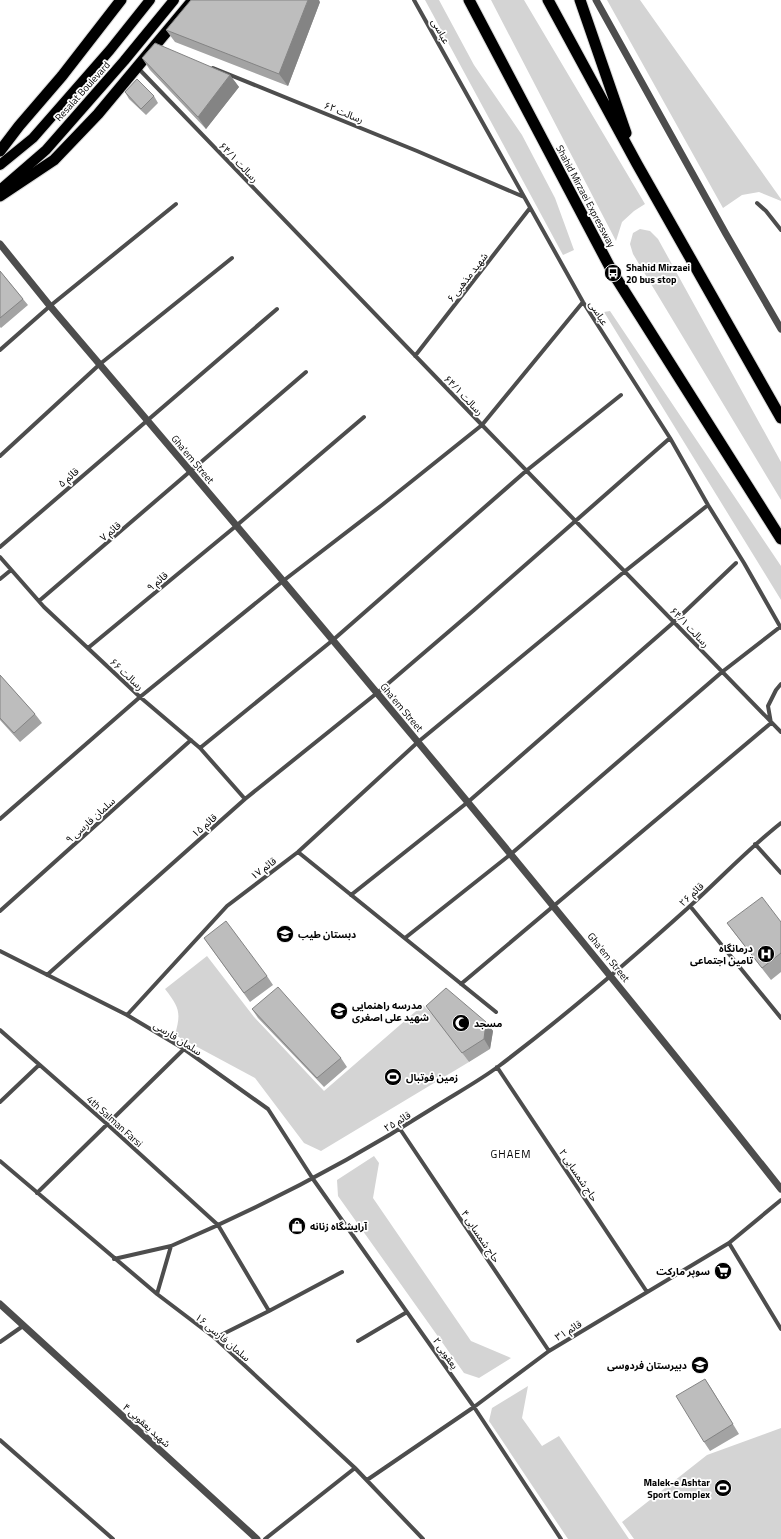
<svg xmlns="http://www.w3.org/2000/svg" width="781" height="1539" viewBox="0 0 781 1539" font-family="'Titillium Web','Noto Sans Arabic',sans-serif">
  <rect width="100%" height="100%" fill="#fff"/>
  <path fill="#d4d4d4" d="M 425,0 L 439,0 L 474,65 L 522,135 L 555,198 L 574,250 L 563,255 Z
    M 491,0 L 524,0 L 645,204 L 634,211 L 622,222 L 616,241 Z
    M 607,0 L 640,0 L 781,199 L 781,201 L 759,192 L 742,195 L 723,208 Z
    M 640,229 L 650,231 L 658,239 L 781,462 L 781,500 L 633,254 L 630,244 L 633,233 Z
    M 610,311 L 781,566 L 781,600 L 604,312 Z
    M 207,956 L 254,1017 L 324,1091 L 423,1005 L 433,1015 L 469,1062 L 321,1151 L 304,1143 L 255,1078 L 175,1035 C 181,1013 180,1008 165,989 Z
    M 374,1156 L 379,1163 L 373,1198 L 471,1341 L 511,1358 L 479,1378 L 464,1373 L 338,1196 L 337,1180 Z
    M 528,1386 L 522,1418 L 542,1446 L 559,1436 L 629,1539 L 568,1539 L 489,1421 L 492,1408 Z
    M 781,1428 L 781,1539 L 634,1539 L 622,1522 L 707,1455 Z"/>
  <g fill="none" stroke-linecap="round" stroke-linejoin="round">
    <defs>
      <path id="primary" d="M 0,165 L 33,138 L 110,50 L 150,0
        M 0,190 L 46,150 L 124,61 L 174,0"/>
      <path id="trunk" d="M 469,0 L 613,273 L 781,539
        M 548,0 L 637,164 L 781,418
        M 580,0 L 626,133
        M 0,151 L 19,126 L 62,76 L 121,0
        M 0,196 L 54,160 L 98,114 L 193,0"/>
    </defs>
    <use href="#primary" stroke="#dbdbdb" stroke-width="12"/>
    <use href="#trunk" stroke="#dbdbdb" stroke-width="13"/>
    <path stroke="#4d4d4d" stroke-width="4" d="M 414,0 L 583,302 L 670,438 L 708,505 L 744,563 L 781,628
      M 138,68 L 482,425 L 781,732
      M 213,68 L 417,151 L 524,197
      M 757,203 L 766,211 L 781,230
      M 0,350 L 50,306 L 176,204
      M 415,356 L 530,208
      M 0,456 L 100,364 L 232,258
      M 0,547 L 277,309
      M 0,557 L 44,607 L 140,697 L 200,748 L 245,799
      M 0,579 L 11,570
      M 39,601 L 306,372
      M 88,648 L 236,526 L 364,417
      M 200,748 L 333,640 L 526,471 L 621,395
      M 0,819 L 140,697 L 283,581 L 382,505 L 482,425 L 583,302
      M 755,844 L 781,873
      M 298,852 L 496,1012
      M 351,895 L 468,802 L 674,622 L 736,563
      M 690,906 L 781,1018
      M 0,911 L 191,740
      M 405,938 L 511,854 L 722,672 L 780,627
      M 0,951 L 127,1015 L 184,1049 L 268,1109 L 313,1179 L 474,1407 L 561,1539
      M 47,975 L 245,799 L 377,693 L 474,610 L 670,438
      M 461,984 L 771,723 L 768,706 L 776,690 L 781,684
      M 127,1015 L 227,906 L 298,852 L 418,742 L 624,572 L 708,505
      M 0,1030 L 107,1124 L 218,1225 L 269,1311
      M 497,1067 L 647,1292
      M 0,1102 L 39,1065
      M 400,1129 L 549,1351
      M 0,1161 L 157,1294 L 215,1338 L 355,1468 L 423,1539
      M 37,1193 L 184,1049
      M 729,1243 L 781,1329
      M 114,1259 L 171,1246
      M 157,1294 L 171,1246 C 262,1207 350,1161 433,1108 C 455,1094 479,1081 499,1066 C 565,1016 628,962 689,907 C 720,879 748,849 781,823
      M 215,1338 L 269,1311 L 342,1272
      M 358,1341 L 407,1312
      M 0,1342 L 23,1326
      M 0,1440 L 113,1539
      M 367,1480 L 474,1407 L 549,1351 L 729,1243 L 781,1200
      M 265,1539 L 355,1468"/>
    <path stroke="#4d4d4d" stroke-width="7" d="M 596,0 L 726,234 L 781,329
      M 0,244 L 50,306 C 298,597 544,889 781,1189
      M 0,1304 L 257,1539"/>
    <use href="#primary" stroke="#000" stroke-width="10"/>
    <use href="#trunk" stroke="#000" stroke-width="11"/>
  </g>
  <path fill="#a3a3a3" d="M 320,2 L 288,86 L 175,42 L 166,30 Z
    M 142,58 L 230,75 L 239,87 L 206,129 L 150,70 Z
    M 125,92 L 154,96 L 158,103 L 146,115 L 129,99 Z
    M 0,271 L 28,305 L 1,328 L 0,327 Z
    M 0,675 L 35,714 L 42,723 L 20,742 L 0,720 Z
    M 781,922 L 781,972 L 771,980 L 736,935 L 727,923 Z
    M 204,938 L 267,976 L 273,985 L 250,1002 Z
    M 426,1006 L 486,1022 L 493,1031 L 490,1049 L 469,1062 Z
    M 252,1009 L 341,1058 L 347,1067 L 324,1087 L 258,1018 Z
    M 705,1379 L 711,1388 L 739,1434 L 710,1451 L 704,1442 Z"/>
  <path fill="#848484" d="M 308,0 L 319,0 L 320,2 L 288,86 L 279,74 Z
    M 230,75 L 239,87 L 206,129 L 198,117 Z
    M 486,1022 L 493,1031 L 490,1049 L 484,1039 Z"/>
  <path fill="#bdbdbd" stroke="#848484" d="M 191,0 L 308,0 L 279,74 L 166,30 Z
    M 155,43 L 230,75 L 198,117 L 142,58 Z
    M 137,79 L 154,96 L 141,109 L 125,92 Z
    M 0,271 L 23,299 L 0,318 Z
    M 0,675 L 35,714 L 14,733 L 0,718 Z
    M 762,897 L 781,922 L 781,953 L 762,968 L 727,923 Z
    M 226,921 L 267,976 L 244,993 L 204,938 Z
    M 278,987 L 341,1058 L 317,1078 L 252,1009 Z
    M 446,988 L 486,1022 L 484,1039 L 462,1053 L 426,1006 Z
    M 705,1379 L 733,1424 L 704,1442 L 676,1396 Z"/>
  <defs>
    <symbol id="bus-disc" viewBox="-11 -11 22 22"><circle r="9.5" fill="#000" stroke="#fff"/><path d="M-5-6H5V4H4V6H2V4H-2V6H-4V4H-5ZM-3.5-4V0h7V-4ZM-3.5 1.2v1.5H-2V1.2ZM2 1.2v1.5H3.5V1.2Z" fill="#fff"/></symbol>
    <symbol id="school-disc" viewBox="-11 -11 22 22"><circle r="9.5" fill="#000" stroke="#fff"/><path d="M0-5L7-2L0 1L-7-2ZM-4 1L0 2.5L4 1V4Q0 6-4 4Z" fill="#fff"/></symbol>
    <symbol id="hospital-disc" viewBox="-11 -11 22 22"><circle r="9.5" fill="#000" stroke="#fff"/><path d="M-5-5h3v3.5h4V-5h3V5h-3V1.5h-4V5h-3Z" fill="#fff"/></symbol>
    <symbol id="mosque-disc" viewBox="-11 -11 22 22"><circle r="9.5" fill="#000" stroke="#fff"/><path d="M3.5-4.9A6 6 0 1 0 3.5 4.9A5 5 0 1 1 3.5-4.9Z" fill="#fff"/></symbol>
    <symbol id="stadium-disc" viewBox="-11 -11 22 22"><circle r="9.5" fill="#000" stroke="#fff"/><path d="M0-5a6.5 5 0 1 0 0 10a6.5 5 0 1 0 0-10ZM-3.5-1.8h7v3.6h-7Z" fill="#fff"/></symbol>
    <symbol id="shop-disc" viewBox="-11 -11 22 22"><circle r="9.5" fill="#000" stroke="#fff"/><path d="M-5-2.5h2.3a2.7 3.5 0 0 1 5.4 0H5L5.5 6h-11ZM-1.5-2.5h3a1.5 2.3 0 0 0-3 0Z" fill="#fff"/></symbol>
    <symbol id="supermarket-disc" viewBox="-11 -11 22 22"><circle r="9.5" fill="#000" stroke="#fff"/><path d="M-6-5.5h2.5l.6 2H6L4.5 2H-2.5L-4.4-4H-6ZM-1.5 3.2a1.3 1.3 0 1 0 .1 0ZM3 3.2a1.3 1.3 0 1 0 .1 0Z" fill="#fff"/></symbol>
  </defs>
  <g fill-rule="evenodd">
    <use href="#bus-disc" x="603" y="263" width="20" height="20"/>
    <use href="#school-disc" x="275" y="924" width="20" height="20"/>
    <use href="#hospital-disc" x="756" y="944" width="20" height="20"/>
    <use href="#school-disc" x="329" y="1001" width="20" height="20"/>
    <use href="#mosque-disc" x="451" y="1013" width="20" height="20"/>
    <use href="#stadium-disc" x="383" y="1067" width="20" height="20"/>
    <use href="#shop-disc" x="287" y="1216" width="20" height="20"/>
    <use href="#supermarket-disc" x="713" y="1261" width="20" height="20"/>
    <use href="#school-disc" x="690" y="1355" width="20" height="20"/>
    <use href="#stadium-disc" x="713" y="1478" width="20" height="20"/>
  </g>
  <g text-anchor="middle" stroke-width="3.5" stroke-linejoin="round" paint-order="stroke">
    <g font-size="10" fill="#000" stroke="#fff">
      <text transform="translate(441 31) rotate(61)" y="4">عباسی</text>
      <text transform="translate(82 91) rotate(-48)" y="4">Resalat Boulevard</text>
      <text transform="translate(344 112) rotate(22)" y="4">رسالت ۶۲</text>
      <text transform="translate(239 162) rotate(46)" y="4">رسالت ۶۴/۱</text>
      <text transform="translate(586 196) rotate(62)" y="4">Shahid Mirzaei Expressway</text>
      <text transform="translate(467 277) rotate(-52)" y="4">شهید مذهبی ۶</text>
      <text transform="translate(599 313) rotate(58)" y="4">عباسی</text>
      <text transform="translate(464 395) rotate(46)" y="4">رسالت ۶۴/۱</text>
      <text transform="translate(193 459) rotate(50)" y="4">Gha'em Street</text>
      <text transform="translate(68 477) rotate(-41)" y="4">قائم ۵</text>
      <text transform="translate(110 531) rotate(-40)" y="4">قائم ۷</text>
      <text transform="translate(157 581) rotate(-40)" y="4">قائم ۹</text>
      <text transform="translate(690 627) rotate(46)" y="4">رسالت ۶۴/۱</text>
      <text transform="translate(127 674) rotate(43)" y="4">رسالت ۶۶</text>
      <text transform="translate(402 707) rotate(50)" y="4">Gha'em Street</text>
      <text transform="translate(90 820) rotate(-42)" y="4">سلمان فارسی ۹</text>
      <text transform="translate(204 825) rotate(-41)" y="4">قائم ۱۵</text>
      <text transform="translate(263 868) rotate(-37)" y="4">قائم ۱۷</text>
      <text transform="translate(691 894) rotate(-43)" y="4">قائم ۲۶</text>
      <text transform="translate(609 957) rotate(51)" y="4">Gha'em Street</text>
      <text transform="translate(178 1038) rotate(32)" y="4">سلمان فارسی</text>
      <text transform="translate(115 1121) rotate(42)" y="4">4th Salman Farsi</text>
      <text transform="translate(397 1121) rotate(-31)" y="4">قائم ۲۵</text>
      <text transform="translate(579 1175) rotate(56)" y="4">حاج شمسایی ۲</text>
      <text transform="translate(481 1236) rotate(56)" y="4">حاج شمسایی ۴</text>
      <text transform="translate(568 1330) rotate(-31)" y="4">قائم ۳۱</text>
      <text transform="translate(223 1337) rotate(40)" y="4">سلمان فارسی ۱۶</text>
      <text transform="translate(446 1353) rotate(55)" y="4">یعقوبی ۲</text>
      <text transform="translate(147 1425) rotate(42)" y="4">شهید یعقوبی ۴</text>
    </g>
    <g font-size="10" font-weight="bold" fill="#000" stroke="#fff" text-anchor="start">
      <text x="626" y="271">Shahid Mirzaei<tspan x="626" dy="12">20 bus stop</tspan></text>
      <text x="298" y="938">دبستان طیب</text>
      <text x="753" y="952" text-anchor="end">درمانگاه<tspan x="753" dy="12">تامین اجتماعی</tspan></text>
      <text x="352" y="1009">مدرسه راهنمایی<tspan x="352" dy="12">شهید علی اصغری</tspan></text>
      <text x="474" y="1027">مسجد</text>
      <text x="406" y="1081">زمین فوتبال</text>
      <text x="310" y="1230">آرایشگاه زنانه</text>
      <text x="710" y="1275" text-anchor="end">سوپر مارکت</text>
      <text x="687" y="1369" text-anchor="end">دبیرستان فردوسی</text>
      <text x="710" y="1486" text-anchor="end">Malek-e Ashtar<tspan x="710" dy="12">Sport Complex</tspan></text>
    </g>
    <g font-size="11" letter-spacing="1" fill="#000" stroke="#fff">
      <text x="511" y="1158">GHAEM</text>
    </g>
  </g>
</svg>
